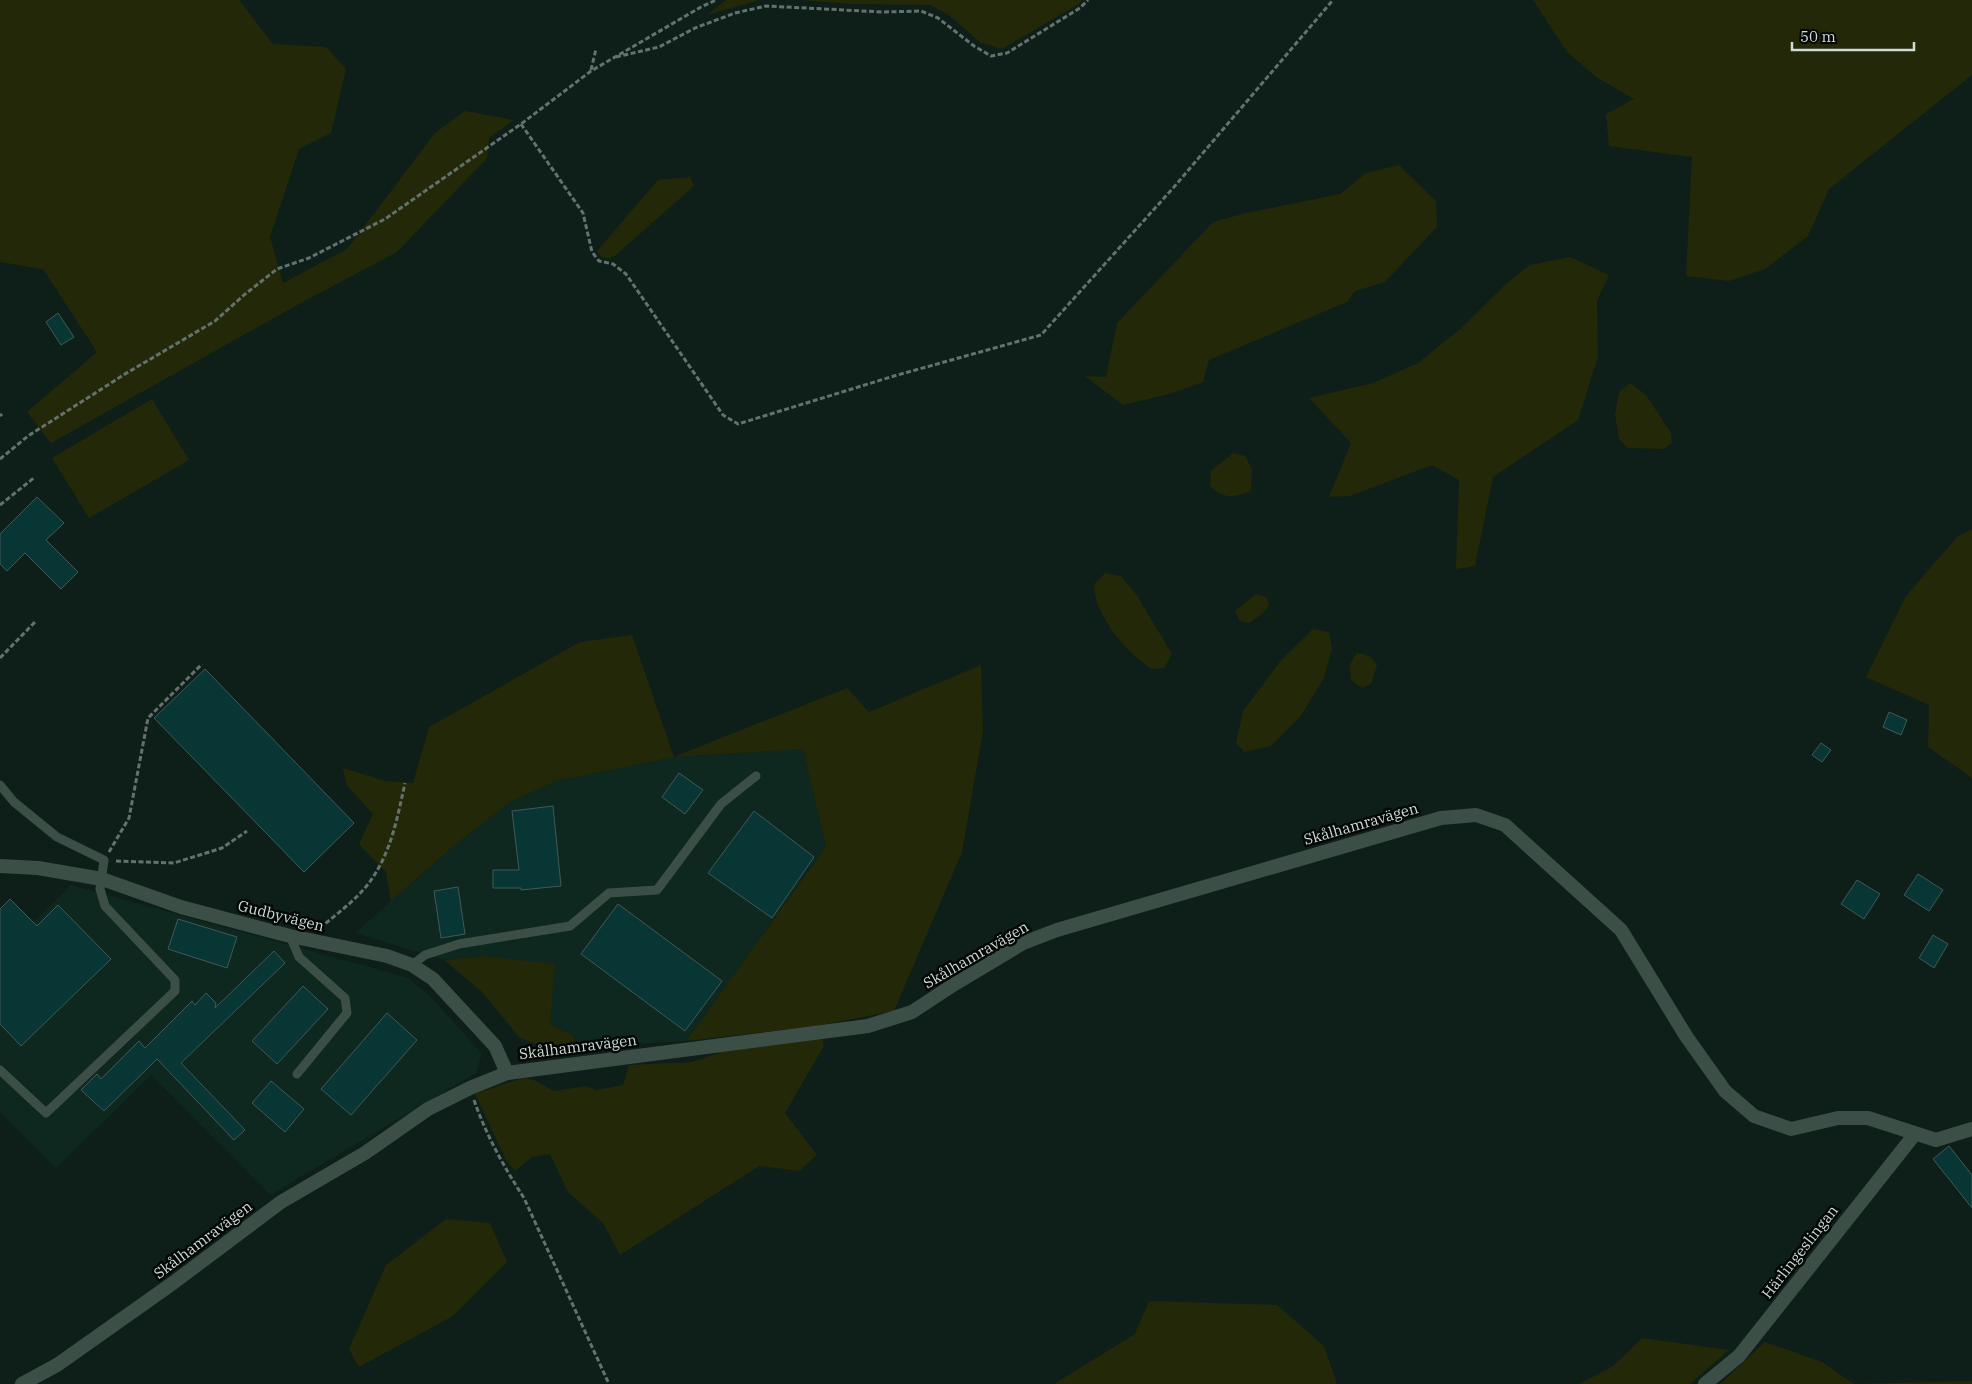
<svg xmlns="http://www.w3.org/2000/svg" width="1972" height="1384" viewBox="0 0 1972 1384" font-family="'IBM Plex Serif',serif">
  <rect width="100%" height="100%" fill="#0e1f19"/>
  <path fill="#0e281f" d="M 803,749 L 826,847 L 686,1041 L 576,1047 L 573,1035 L 550,1025 L 484,956 L 444,960 L 355,933 L 456,844 L 510,802 L 556,781 L 674,757 Z
    M 71,885 L 409,978 L 434,1000 L 482,1054 L 476,1073 L 270,1195 L 151,1075 L 56,1168 L 0,1112 L 0,955 Z"/>
  <path fill="#232809" d="M 0,0 L 239,0 L 273,44 L 326,47 L 346,69 L 331,133 L 299,149 L 270,237 L 283,283 L 347,249 L 435,133 L 465,111 L 514,120 L 489,138 L 487,158 L 397,252 L 299,304 L 51,443 L 27,412 L 97,352 L 43,269 L 0,262 Z
    M 726,0 L 760,0 L 707,15 Z
    M 802,0 L 1082,0 L 1077,5 L 1002,49 L 980,42 L 950,16 L 930,5 L 850,4 Z
    M 1533,0 L 1972,0 L 1972,75 L 1829,189 L 1808,236 L 1765,269 L 1729,281 L 1686,276 L 1692,157 L 1609,146 L 1606,114 L 1634,99 L 1596,77 L 1567,52 Z
    M 1399,165 L 1436,201 L 1437,227 L 1385,282 L 1355,291 L 1347,302 L 1209,360 L 1203,382 L 1173,393 L 1123,405 L 1085,376 L 1106,377 L 1117,323 L 1213,222 L 1246,213 L 1340,194 L 1366,173 Z
    M 690,177 L 694,186 L 616,255 L 610,258 L 601,257 L 597,251 L 658,180 Z
    M 1570,257 L 1609,275 L 1597,301 L 1598,357 L 1578,420 L 1493,477 L 1475,566 L 1456,569 L 1459,480 L 1432,465 L 1350,496 L 1329,497 L 1351,443 L 1309,398 L 1373,383 L 1418,363 L 1460,329 L 1508,282 L 1530,265 Z
    M 1630,383 L 1646,395 L 1671,433 L 1672,443 L 1664,449 L 1628,448 L 1619,439 L 1615,414 L 1619,392 Z
    M 152,399 L 189,460 L 89,518 L 52,458 Z
    M 1233,453 L 1245,456 L 1252,469 L 1251,491 C 1234,498 1223,499 1210,486 L 1211,471 Z
    M 1972,529 L 1972,778 L 1928,747 L 1929,705 L 1866,677 L 1906,596 L 1957,537 Z
    M 1105,573 L 1121,576 L 1136,594 L 1172,654 L 1164,668 L 1152,669 C 1129,654 1108,630 1097,603 C 1095,598 1095,590 1094,584 Z
    M 1256,594 L 1267,597 L 1269,606 L 1262,614 L 1249,623 L 1240,621 L 1235,611 Z
    M 1313,629 L 1329,632 L 1332,649 L 1324,678 L 1300,717 L 1271,746 L 1244,752 L 1236,743 L 1243,711 L 1282,659 Z
    M 632,635 L 674,757 L 847,688 L 869,712 L 981,665 L 983,731 L 962,852 L 894,1011 L 816,1026 L 686,1041 L 826,847 L 803,749 L 674,757 L 556,781 L 510,802 L 456,844 L 391,901 L 386,872 L 359,844 L 373,814 L 346,784 L 343,768 L 385,781 L 413,783 L 429,727 L 580,642 Z
    M 1357,652 L 1371,657 L 1377,665 L 1371,684 L 1362,688 L 1351,680 L 1350,664 Z
    M 484,956 L 555,964 L 550,1025 L 573,1035 L 576,1047 L 548,1050 L 519,1037 L 482,992 L 444,960 Z
    M 822,1038 L 824,1046 L 785,1113 L 817,1155 L 800,1171 L 759,1166 L 620,1255 L 603,1223 L 568,1192 L 550,1154 L 532,1157 L 515,1171 L 506,1160 L 475,1094 L 523,1078 L 534,1080 L 554,1091 L 586,1086 L 596,1090 L 623,1085 L 629,1065 L 693,1062 L 727,1050 Z
    M 446,1219 L 490,1223 L 507,1262 L 453,1316 L 359,1367 L 349,1349 L 386,1265 Z
    M 1149,1301 L 1277,1305 L 1324,1346 L 1337,1384 L 1054,1384 L 1135,1334 Z
    M 1642,1338 L 1729,1350 L 1690,1384 L 1579,1384 L 1612,1367 Z
    M 1765,1342 L 1822,1362 L 1854,1384 L 1972,1381 L 1972,1384 L 1720,1384 Z"/>
  <path fill="#073635" stroke="#435858" d="M 58,313 L 74,337 L 61,345 L 46,322 Z
    M 37,497 L 64,523 L 46,540 L 78,572 L 61,589 L 25,553 L 7,571 L 0,564 L 0,534 Z
    M 205,669 L 354,823 L 304,872 L 154,718 Z
    M 1889,712 L 1907,720 L 1901,735 L 1883,727 Z
    M 1821,743 L 1831,750 L 1822,762 L 1812,755 Z
    M 679,773 L 703,790 L 685,814 L 662,797 Z
    M 553,806 L 561,886 L 521,890 L 521,888 L 493,888 L 493,870 L 519,870 L 512,811 Z
    M 754,811 L 814,857 L 772,918 L 708,873 Z
    M 1918,874 L 1943,890 L 1929,911 L 1904,895 Z
    M 1857,880 L 1880,894 L 1864,919 L 1841,904 Z
    M 458,887 L 465,934 L 441,938 L 434,891 Z
    M 10,899 L 37,926 L 58,905 L 111,959 L 21,1046 L 0,1024 L 0,909 Z
    M 618,904 L 722,981 L 685,1031 L 581,954 Z
    M 178,919 L 237,937 L 227,968 L 168,949 Z
    M 1933,935 L 1948,944 L 1934,968 L 1919,958 Z
    M 274,951 L 285,963 L 181,1063 L 245,1130 L 234,1140 L 157,1059 L 104,1111 L 81,1090 L 97,1074 L 101,1079 L 139,1041 L 145,1048 L 192,1001 L 195,1005 L 206,993 L 216,1003 L 215,1008 Z
    M 303,986 L 328,1009 L 277,1064 L 252,1041 Z
    M 387,1013 L 417,1040 L 351,1115 L 321,1089 Z
    M 271,1081 L 304,1109 L 285,1132 L 252,1103 Z
    M 1949,1146 L 1972,1175 L 1972,1208 L 1933,1159 Z"/>
  <g fill="none" stroke-linecap="round" stroke-linejoin="round">
    <path stroke="#64726d" stroke-width="3" stroke-dasharray="5 2.5" stroke-linecap="butt" d="M 616,57 L 659,47 L 695,28 L 735,13 L 766,6 L 883,12 L 921,11 L 938,18 L 974,46 L 991,56 L 1007,53 L 1080,8 L 1088,0
      M 591,70 L 596,49
      M 521,124 L 583,213 L 592,252 L 599,261 L 613,264 L 626,274 L 723,415 L 738,424 L 894,376 L 1041,335 L 1174,187 L 1333,0
      M 0,416 L 2,414
      M 0,459 L 28,436 L 125,374 L 215,321 L 244,295 L 277,269 L 309,258 L 385,219 L 521,124 L 591,71 L 701,7 L 716,0
      M 0,505 L 35,477
      M 0,658 L 36,621
      M 109,852 L 129,818 L 148,718 L 202,664
      M 116,861 L 174,863 L 222,848 L 247,831
      M 320,928 C 339,912 362,896 375,874 C 392,847 398,815 405,783
      M 474,1100 C 486,1135 504,1167 524,1198 L 609,1384"/>
    <path stroke="#3c4f47" stroke-width="9" d="M 0,785 L 14,802 L 57,837 L 104,860 L 100,889 L 105,906 L 175,980 L 175,991 L 46,1113 L 0,1070
      M 290,936 L 299,957 L 345,998 L 347,1013 L 297,1074
      M 412,965 L 425,955 L 459,944 L 570,926 L 609,893 L 657,890 L 721,804 L 756,776"/>
    <path stroke="#3c4f47" stroke-width="14" d="M 0,866 L 38,868 L 102,879 L 181,907 L 290,936 L 387,956 L 412,965 L 433,979 L 495,1046 L 507,1073
      M 1705,1384 L 1739,1356 L 1915,1134"/>
    <path stroke="#3c4f47" stroke-width="14" d="M 22,1384 L 57,1365 L 173,1283 L 281,1202 L 365,1153 L 428,1109 L 470,1088 L 507,1073 L 868,1026 L 912,1012 L 953,985 L 1023,943 L 1057,930 L 1441,818 L 1476,815 L 1505,825 L 1621,930 L 1686,1036 L 1725,1091 L 1754,1116 L 1791,1129 L 1838,1118 L 1868,1118 L 1936,1140 L 1972,1129"/>
  </g>
  <g text-anchor="middle" stroke-width="5" stroke-linejoin="round" paint-order="stroke">
    <g font-size="15" fill="#d0dbd6" stroke="#030705">
      <text transform="translate(1361 824) rotate(-16)" y="5">Skålhamravägen</text>
      <text transform="translate(281 916) rotate(14)" y="5">Gudbyvägen</text>
      <text transform="translate(976 955) rotate(-30)" y="5">Skålhamravägen</text>
      <text transform="translate(578 1047) rotate(-7)" y="5">Skålhamravägen</text>
      <text transform="translate(203 1240) rotate(-37)" y="5">Skålhamravägen</text>
      <text transform="translate(1800 1252) rotate(-52)" y="5">Härlingeslingan</text>
    </g>
  </g>
  <path d="M1792 42v8h122v-8" fill="none" stroke="#d0dbd6" stroke-width="2.5"/>
  <text x="1800" y="42" font-size="15" fill="#d0dbd6" stroke="#030705" stroke-width="4" paint-order="stroke">50 m</text>
</svg>
